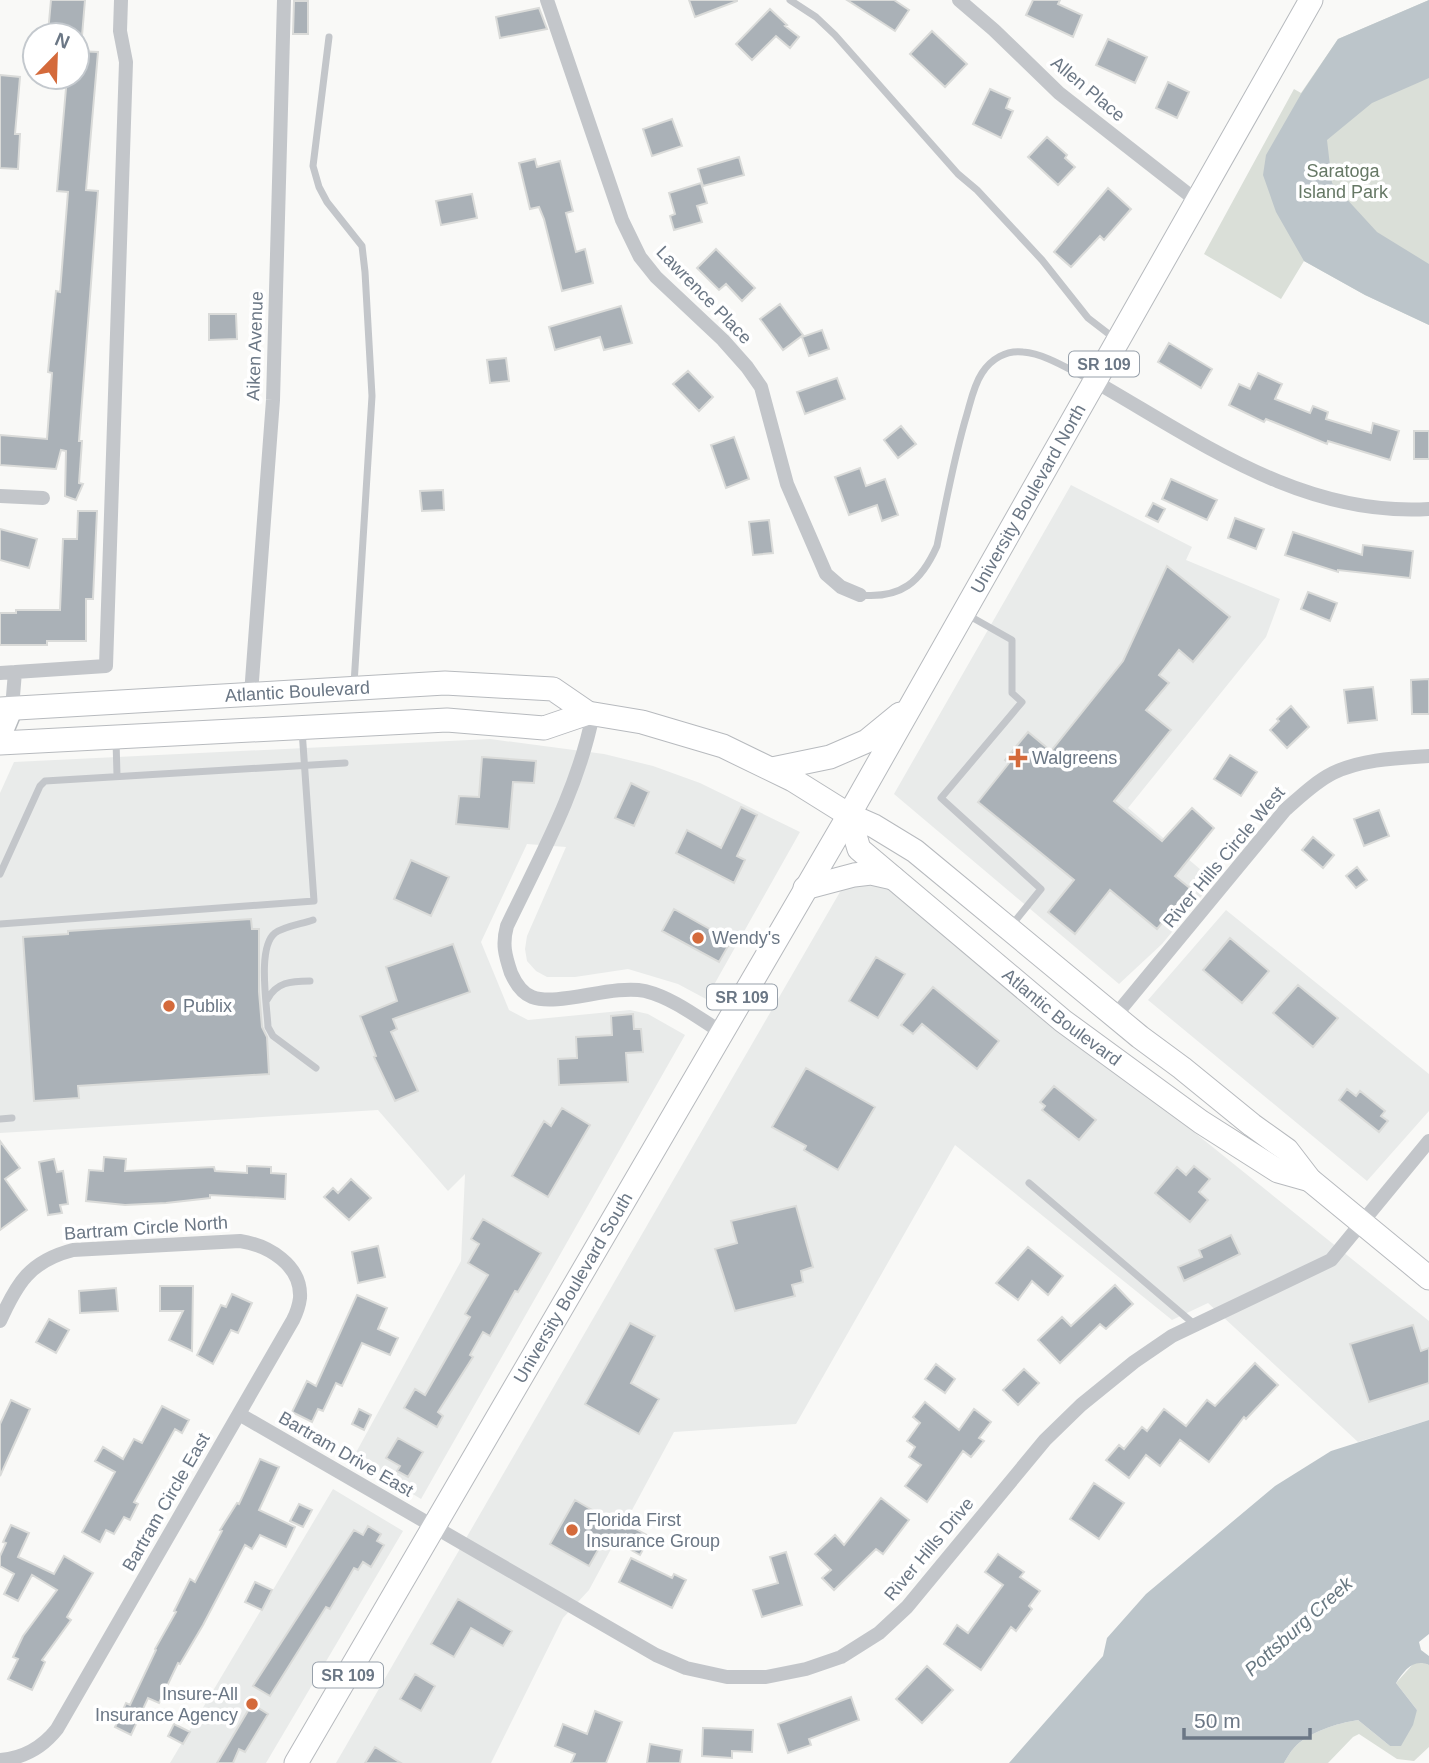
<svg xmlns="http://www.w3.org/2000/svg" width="1429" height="1763" viewBox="0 0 1429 1763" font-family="Arial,sans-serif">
  <rect width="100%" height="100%" fill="#f9f9f7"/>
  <path fill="#e9ebea" d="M 1071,485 L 1192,547 L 1186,560 L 1280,599 L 1266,637 L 1128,808 L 1214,881 L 1162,944 L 1119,984 L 894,794 Z
    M 490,739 L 604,754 L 653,766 L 700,783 L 800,832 L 706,999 L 678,984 L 628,969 L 575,977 L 547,977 L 536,971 L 527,961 L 525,949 L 527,936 L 566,847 L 527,844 L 481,942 L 509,1010 L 528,1020 L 630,1010 L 648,1014 L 685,1035 L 421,1499 L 353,1458 L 461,1261 L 465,1174 L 448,1191 L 378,1110 L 0,1133 L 0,793 L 14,762 Z
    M 855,866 L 904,899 L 1429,1321 L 1429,1420 L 1358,1442 L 1208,1303 L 1172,1320 L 955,1145 L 796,1424 L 674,1432 L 589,1590 L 563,1618 L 491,1763 L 336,1763 Z
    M 1226,910 L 1429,1074 L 1429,1111 L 1367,1181 L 1148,1000 Z
    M 333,1489 L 403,1531 L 266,1763 L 170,1763 Z"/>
  <path fill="#dadfd8" d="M 1429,0 L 1429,325 L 1365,295 L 1304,261 L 1281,299 L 1204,254 L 1294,89 L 1301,93 L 1338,39 Z
    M 1422,1662 L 1429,1665 L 1429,1747 L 1414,1761 L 1397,1759 L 1359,1734 L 1353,1737 L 1328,1763 L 1284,1763 C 1287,1758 1290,1752 1294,1748 C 1308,1732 1338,1723 1358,1720 L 1390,1746 L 1417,1710 L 1396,1683 L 1414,1663 Z"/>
  <path fill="#bcc5ca" d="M 1429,0 L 1429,78 L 1372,103 L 1327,140 L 1332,183 L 1377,232 L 1429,264 L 1429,325 L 1365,295 L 1304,261 L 1276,212 L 1263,175 L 1266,155 L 1301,94 L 1338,39 Z
    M 1429,1420 L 1429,1634 L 1419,1642 L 1421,1650 L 1429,1656 L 1429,1665 C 1413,1658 1404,1671 1396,1683 L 1417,1710 L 1413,1725 L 1401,1746 L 1390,1746 L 1358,1720 C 1338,1723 1308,1732 1294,1748 C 1290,1752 1287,1758 1284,1763 L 1009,1763 L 1103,1656 L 1107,1638 L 1146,1594 L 1275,1486 L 1331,1451 Z"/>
  <path fill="#aab1b7" stroke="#dadbd9" stroke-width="2" d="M 51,0 L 85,0 L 82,36 L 48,33 Z
    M 689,0 L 737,0 L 737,1 L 695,17 Z
    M 847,0 L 894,0 L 909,10 L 895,31 Z
    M 1033,0 L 1060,0 L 1058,4 L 1082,15 L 1073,37 L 1026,15 Z
    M 294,1 L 308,1 L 308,34 L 293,34 Z
    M 539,8 L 547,29 L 500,38 L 496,17 Z
    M 770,9 L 787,25 L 785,26 L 799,37 L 790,48 L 776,36 L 752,60 L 736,44 Z
    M 932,31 L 967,64 L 945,87 L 910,54 Z
    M 1108,39 L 1147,57 L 1135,83 L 1096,65 Z
    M 77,51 L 98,52 L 86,190 L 98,191 L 79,441 L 82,441 L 79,483 L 83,484 L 76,500 L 65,496 L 66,451 L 61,450 L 56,469 L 0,465 L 0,435 L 47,439 L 52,373 L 48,372 L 56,291 L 60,292 L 68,192 L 57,191 L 67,77 L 77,77 Z
    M 0,75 L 20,77 L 15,134 L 20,134 L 18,169 L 0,168 Z
    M 1168,82 L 1189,92 L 1177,118 L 1156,108 Z
    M 990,89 L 1010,98 L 1006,108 L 1013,111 L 1001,138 L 973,124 Z
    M 672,119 L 682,146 L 652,156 L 643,129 Z
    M 1047,137 L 1067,155 L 1065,158 L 1075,167 L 1058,185 L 1028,157 Z
    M 739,157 L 744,175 L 703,186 L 698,169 Z
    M 535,159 L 537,167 L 560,161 L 573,211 L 566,213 L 576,252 L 585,249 L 593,283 L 562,291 L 544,219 L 539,207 L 530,209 L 519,163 Z
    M 701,183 L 707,203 L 697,206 L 702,222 L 674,230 L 670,216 L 675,214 L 669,193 Z
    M 1108,188 L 1131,209 L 1104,240 L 1100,236 L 1071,267 L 1054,252 Z
    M 472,194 L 477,218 L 441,225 L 436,201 Z
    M 716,249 L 755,288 L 742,301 L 726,284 L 719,290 L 697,268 Z
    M 780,304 L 803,335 L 783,350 L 760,319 Z
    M 621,306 L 632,343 L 604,350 L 600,337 L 555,350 L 549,327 Z
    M 209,314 L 236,314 L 237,339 L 209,340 Z
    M 822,330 L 829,349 L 809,356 L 802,337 Z
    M 1169,343 L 1212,369 L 1201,388 L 1158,362 Z
    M 506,358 L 509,381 L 490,383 L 487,360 Z
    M 688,371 L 713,397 L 699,411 L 673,384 Z
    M 1258,373 L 1282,384 L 1275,399 L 1310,413 L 1313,406 L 1328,412 L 1326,419 L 1371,433 L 1373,423 L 1399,431 L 1390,460 L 1328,441 L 1327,444 L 1266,419 L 1264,422 L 1229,405 L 1239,384 L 1250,389 Z
    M 837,378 L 845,399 L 805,414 L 797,392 Z
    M 901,426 L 916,444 L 898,458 L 884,440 Z
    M 1414,431 L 1429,431 L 1429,459 L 1414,459 Z
    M 734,437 L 749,479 L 726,488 L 711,445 Z
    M 860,468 L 866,486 L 885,479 L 898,515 L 882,521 L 877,505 L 849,515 L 835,477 Z
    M 1171,479 L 1217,500 L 1207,520 L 1162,499 Z
    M 443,490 L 444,510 L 422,511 L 420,491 Z
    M 1153,503 L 1165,509 L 1158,522 L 1146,516 Z
    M 78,511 L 97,511 L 93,599 L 86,599 L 86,641 L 47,641 L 47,645 L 0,645 L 0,613 L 16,613 L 16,610 L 60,610 L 63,539 L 77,539 Z
    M 1235,518 L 1264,529 L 1256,549 L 1228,538 Z
    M 769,520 L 773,553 L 753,555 L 749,522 Z
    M 0,529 L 37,539 L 29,568 L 0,560 Z
    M 1293,532 L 1362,555 L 1363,545 L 1413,551 L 1410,578 L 1338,570 L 1338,572 L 1285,555 Z
    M 1167,566 L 1230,617 L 1193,662 L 1179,650 L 1159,675 L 1169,683 L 1146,710 L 1171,730 L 1114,801 L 1162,841 L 1192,808 L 1214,828 L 1175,876 L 1191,889 L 1157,929 L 1110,890 L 1075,934 L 1048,912 L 1074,880 L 978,802 L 1009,763 L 1005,760 L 1028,732 L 1051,751 L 1123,661 Z
    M 1308,592 L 1337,603 L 1330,621 L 1301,609 Z
    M 1429,679 L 1429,714 L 1412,714 L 1411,680 Z
    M 1373,687 L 1377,720 L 1348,723 L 1344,690 Z
    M 1291,706 L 1309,727 L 1287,748 L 1270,730 L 1279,721 L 1277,719 Z
    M 1230,755 L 1257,772 L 1241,796 L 1214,779 Z
    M 482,757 L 536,761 L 534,783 L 513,782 L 509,829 L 456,824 L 459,796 L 479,797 Z
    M 631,783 L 649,792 L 634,826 L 615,818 Z
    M 741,807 L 757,815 L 737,856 L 745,860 L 734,883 L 676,853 L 687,830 L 721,848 Z
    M 1379,810 L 1389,836 L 1364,846 L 1354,819 Z
    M 1313,837 L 1334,855 L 1323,868 L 1302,850 Z
    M 411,860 L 449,877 L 431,916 L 394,899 Z
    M 1357,867 L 1367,880 L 1356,888 L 1346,876 Z
    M 674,909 L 731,941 L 719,962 L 662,931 Z
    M 251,919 L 252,929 L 259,929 L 259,992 L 262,1027 L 267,1037 L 269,1074 L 78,1086 L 79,1098 L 34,1101 L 23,937 L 68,934 L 68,931 Z
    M 1230,938 L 1269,971 L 1242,1003 L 1203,970 Z
    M 453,944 L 470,992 L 393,1019 L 397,1029 L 391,1032 L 418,1091 L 395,1101 L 374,1057 L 376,1056 L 360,1016 L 397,1001 L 386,967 Z
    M 876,957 L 905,974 L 878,1018 L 849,1001 Z
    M 1298,985 L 1338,1018 L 1313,1047 L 1273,1013 Z
    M 933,987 L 999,1041 L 977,1069 L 922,1024 L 913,1034 L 901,1025 Z
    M 633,1014 L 634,1029 L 641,1029 L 643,1052 L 626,1053 L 628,1082 L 559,1085 L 558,1059 L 577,1058 L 576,1037 L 612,1035 L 611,1016 Z
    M 806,1068 L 875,1107 L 838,1170 L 804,1150 L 806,1146 L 772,1127 Z
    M 1054,1086 L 1096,1120 L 1079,1140 L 1042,1110 L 1045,1106 L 1040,1102 Z
    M 1347,1089 L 1356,1096 L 1360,1091 L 1385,1111 L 1381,1116 L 1388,1121 L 1379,1132 L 1339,1100 Z
    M 562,1108 L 590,1125 L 548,1197 L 512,1176 L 544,1121 L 551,1126 Z
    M 0,1141 L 20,1168 L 5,1179 L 27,1210 L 0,1230 Z
    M 104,1157 L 126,1159 L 125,1171 L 214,1167 L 215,1171 L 247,1173 L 247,1166 L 271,1167 L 271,1173 L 286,1174 L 285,1199 L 210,1195 L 210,1198 L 166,1203 L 125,1205 L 86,1201 L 89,1170 L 103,1171 Z
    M 54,1159 L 57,1172 L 63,1171 L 68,1204 L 60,1205 L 62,1213 L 48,1215 L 39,1162 Z
    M 1194,1166 L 1210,1179 L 1199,1192 L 1208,1200 L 1190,1222 L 1155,1193 L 1177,1167 L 1186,1175 Z
    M 351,1179 L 371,1198 L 349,1220 L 324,1197 L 333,1188 L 338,1193 Z
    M 796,1206 L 813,1267 L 801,1271 L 803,1282 L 792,1285 L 795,1296 L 735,1311 L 715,1249 L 737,1243 L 731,1221 Z
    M 483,1219 L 541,1253 L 518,1292 L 515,1291 L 490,1336 L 483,1332 L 470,1355 L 473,1357 L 438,1412 L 443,1416 L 437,1427 L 404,1408 L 415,1389 L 425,1395 L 470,1317 L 465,1314 L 488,1275 L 468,1263 L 479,1244 L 471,1239 Z
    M 1231,1235 L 1240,1254 L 1184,1281 L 1178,1267 L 1202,1257 L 1199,1250 Z
    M 378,1246 L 385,1277 L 358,1283 L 352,1252 Z
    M 1028,1247 L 1063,1276 L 1048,1295 L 1032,1281 L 1018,1300 L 996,1283 Z
    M 1115,1285 L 1133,1304 L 1106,1329 L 1100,1324 L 1060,1363 L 1038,1340 L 1062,1317 L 1071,1326 Z
    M 160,1286 L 193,1286 L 192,1351 L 169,1340 L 183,1311 L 160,1311 Z
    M 116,1288 L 118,1311 L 80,1313 L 79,1291 Z
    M 232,1294 L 252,1303 L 238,1333 L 231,1330 L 213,1364 L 197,1355 L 221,1305 L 226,1307 Z
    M 357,1295 L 387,1308 L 378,1329 L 398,1338 L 390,1355 L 362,1343 L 342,1386 L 336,1383 L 323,1411 L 318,1409 L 312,1422 L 292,1412 L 307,1381 L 316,1386 Z
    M 49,1319 L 69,1330 L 56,1353 L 36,1342 Z
    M 630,1323 L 655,1336 L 631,1383 L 659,1399 L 639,1434 L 585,1404 Z
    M 1413,1325 L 1421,1351 L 1429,1348 L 1429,1383 L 1369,1402 L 1350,1344 Z
    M 1255,1363 L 1278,1385 L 1246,1419 L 1244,1417 L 1209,1462 L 1180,1440 L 1160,1466 L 1146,1455 L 1129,1478 L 1106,1460 L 1119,1445 L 1124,1449 L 1142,1427 L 1147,1431 L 1164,1409 L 1186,1426 L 1207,1400 L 1215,1406 Z
    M 936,1364 L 955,1379 L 945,1393 L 925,1379 Z
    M 1024,1369 L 1039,1383 L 1018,1405 L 1003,1390 Z
    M 11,1400 L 30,1409 L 0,1476 L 0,1424 Z
    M 925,1402 L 959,1430 L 974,1409 L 991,1422 L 979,1438 L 984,1441 L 971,1457 L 963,1451 L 927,1502 L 905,1486 L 921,1465 L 909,1457 L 915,1447 L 907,1441 L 920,1423 L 913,1417 Z
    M 162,1406 L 189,1420 L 182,1433 L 175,1429 L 134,1502 L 138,1504 L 130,1520 L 124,1517 L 114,1534 L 106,1530 L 100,1542 L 82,1532 L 115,1472 L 95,1461 L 103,1447 L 123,1459 L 134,1439 L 142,1443 Z
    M 359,1409 L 371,1415 L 364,1430 L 352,1424 Z
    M 398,1438 L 423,1452 L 408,1477 L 397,1471 L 400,1466 L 386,1458 Z
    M 260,1459 L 279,1467 L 259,1510 L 295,1527 L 286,1547 L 260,1535 L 252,1549 L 245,1545 L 203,1625 L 180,1664 L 178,1663 L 159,1703 L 148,1698 L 131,1735 L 115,1727 L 126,1703 L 130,1705 L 156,1650 L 155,1649 L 176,1612 L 174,1611 L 190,1579 L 195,1582 L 222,1531 L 220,1530 L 237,1503 L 239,1504 Z
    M 1094,1483 L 1124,1503 L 1099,1539 L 1070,1519 Z
    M 881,1498 L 909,1520 L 883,1554 L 876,1549 L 834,1590 L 822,1578 L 831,1570 L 815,1554 L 835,1535 L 844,1545 Z
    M 575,1500 L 625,1529 L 627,1524 L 650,1537 L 640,1555 L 606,1536 L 589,1566 L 550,1544 Z
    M 299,1504 L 312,1510 L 303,1527 L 290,1521 Z
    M 11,1525 L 29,1533 L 18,1557 L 54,1574 L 64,1556 L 93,1573 L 67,1617 L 71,1620 L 42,1660 L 45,1662 L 32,1690 L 8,1679 L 18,1659 L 13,1657 L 23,1636 L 57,1590 L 32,1575 L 18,1601 L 4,1594 L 14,1574 L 0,1566 L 0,1556 L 6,1543 L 3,1542 Z
    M 368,1526 L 381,1534 L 377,1541 L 384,1545 L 371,1567 L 363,1562 L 358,1570 L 354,1568 L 330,1609 L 326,1607 L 270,1696 L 253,1686 L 354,1530 L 363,1535 Z
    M 786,1552 L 802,1605 L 762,1617 L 753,1590 L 778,1583 L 770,1557 Z
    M 998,1554 L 1024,1572 L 1020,1577 L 1040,1591 L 1029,1606 L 1032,1609 L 1016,1631 L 1011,1627 L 981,1670 L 944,1644 L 957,1625 L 968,1633 L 1003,1585 L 985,1572 Z
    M 631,1558 L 672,1578 L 674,1574 L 686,1580 L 672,1608 L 619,1582 Z
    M 255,1582 L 272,1590 L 262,1610 L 245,1602 Z
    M 458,1599 L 512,1631 L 503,1646 L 471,1628 L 454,1657 L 431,1644 Z
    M 927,1666 L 953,1690 L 922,1723 L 896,1699 Z
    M 415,1674 L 435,1686 L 421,1711 L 400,1699 Z
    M 851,1697 L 859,1720 L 809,1739 L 811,1745 L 788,1753 L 778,1724 Z
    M 252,1704 L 268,1714 L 245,1752 L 239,1749 L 233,1763 L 217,1763 Z
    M 595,1711 L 622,1722 L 606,1763 L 571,1763 L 575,1754 L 555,1746 L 563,1724 L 587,1734 Z
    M 174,1724 L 190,1732 L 183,1744 L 168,1736 Z
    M 703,1728 L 753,1730 L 752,1752 L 732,1751 L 732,1758 L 702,1756 Z
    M 650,1744 L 682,1750 L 680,1763 L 647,1763 Z
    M 375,1747 L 401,1763 L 365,1763 Z"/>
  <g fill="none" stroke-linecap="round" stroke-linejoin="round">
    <defs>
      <path id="secondary" d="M 0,737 L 12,708"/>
      <g id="primary">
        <path id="s1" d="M 0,709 L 445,683 L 553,689 L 588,713 L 642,722 L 723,746 L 793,780 L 849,815 L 874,826 L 915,851 L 1140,1037 L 1182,1068 L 1252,1125 L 1287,1150 L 1310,1180 L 1429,1278"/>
        <path d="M 0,743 L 447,720 L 544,728 L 588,713"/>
        <path d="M 772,769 L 830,757 L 867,741 L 900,714"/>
        <path id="s2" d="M 849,815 L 859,849 L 1063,1021 L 1201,1122 L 1278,1171 L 1310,1180"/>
        <path d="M 805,888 L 854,875 L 871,873 L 893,878"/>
        <path id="s3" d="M 296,1763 L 849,815 L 1311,0"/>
      </g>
    </defs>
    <use href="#secondary" stroke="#b6babe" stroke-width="24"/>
    <use href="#primary" stroke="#b7babe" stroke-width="25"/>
    <path stroke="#c3c6ca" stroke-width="7" d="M 790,0 L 816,17 L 835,35 L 958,174 L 977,190 L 1042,260 L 1088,318 L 1114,338
      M 329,37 L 313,166 L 319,187 L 327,202 L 362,246 L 365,272 L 372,396 L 354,684
      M 860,595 C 901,599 921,582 937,546 C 946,502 954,457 967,414 C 971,400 974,385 982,373 C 991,359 1006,350 1023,352 C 1047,354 1071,371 1093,381
      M 966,614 L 1012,640 L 1012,693 L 1022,702 L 941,798 L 1041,889 L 1011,926
      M 116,741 L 117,775
      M 0,874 L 40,786 L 45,781 L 345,763
      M 313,920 C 302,924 285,926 275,933 C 257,947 267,1005 268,1027 L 273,1036 L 316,1068
      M 0,924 L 314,901 L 302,730
      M 267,1000 C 276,982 291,981 310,981
      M 0,1119 L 12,1118
      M 1029,1183 L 1194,1324"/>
    <path stroke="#c3c6ca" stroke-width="14" d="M 547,0 L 622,220 L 640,257 L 656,277 L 723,340 L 747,367 L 761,387 L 787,484 L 826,574 L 841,587 L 860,595
      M 959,0 L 994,30 L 1059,93 L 1197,201
      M 1094,381 C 1199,441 1302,517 1429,509
      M 0,496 L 43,498
      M 0,673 L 106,666 L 126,62 L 120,31 L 121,0
      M 251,694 L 273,400 L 284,0
      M 12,708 L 15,672
      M 593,714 C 578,790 540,857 507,926 C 502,944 505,955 511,973 C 515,982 522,993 532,997 C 558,1007 613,984 645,991 C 673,998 697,1017 721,1032
      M 1115,1016 L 1285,810 C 1300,797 1315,782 1333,773 C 1362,759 1397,758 1429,756
      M 0,1321 C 17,1283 30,1261 73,1250 L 240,1241 C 268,1245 302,1265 300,1298 C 299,1306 296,1314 293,1320 L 57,1729 C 42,1748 24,1758 0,1760
      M 239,1414 L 656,1655 L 686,1668 L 727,1677 L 766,1677 L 806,1669 L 841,1657 L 879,1633 L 907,1607 L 1045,1440 L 1081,1405 L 1134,1362 L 1172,1336 L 1331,1260 L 1429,1141"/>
    <use href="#secondary" stroke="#fff" stroke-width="21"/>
    <use href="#primary" stroke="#fff" stroke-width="23"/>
  </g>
  <g fill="#d46a3b" stroke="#fff" stroke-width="2.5">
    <path d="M1014.5 747.5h7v7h7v7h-7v7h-7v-7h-7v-7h7z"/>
    <circle cx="698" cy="938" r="7"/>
    <circle cx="169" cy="1006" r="7"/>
    <circle cx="572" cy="1530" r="7"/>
    <circle cx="252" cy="1704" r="7"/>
  </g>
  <g text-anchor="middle" stroke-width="7" stroke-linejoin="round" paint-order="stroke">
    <g fill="#fff" stroke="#97a0aa" stroke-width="2">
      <rect x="1069" y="351.5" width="70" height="25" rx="5"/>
      <rect x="707" y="984.5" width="70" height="25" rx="5"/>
      <rect x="313" y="1662.5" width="70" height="25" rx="5"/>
    </g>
    <g font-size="16" font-weight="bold" fill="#6b7785">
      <text x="1104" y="370">SR 109</text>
      <text x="742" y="1003">SR 109</text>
      <text x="348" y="1681">SR 109</text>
    </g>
    <g font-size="18" fill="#6b7785" stroke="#fff">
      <text transform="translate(1088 89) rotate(40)" y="6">Allen Place</text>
      <text transform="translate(704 295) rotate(46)" y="6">Lawrence Place</text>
      <text transform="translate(255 346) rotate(-88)" y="6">Aiken Avenue</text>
      <text dy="6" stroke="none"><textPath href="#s3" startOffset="1461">University Boulevard North</textPath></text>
      <text dy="6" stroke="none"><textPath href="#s1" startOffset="298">Atlantic Boulevard</textPath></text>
      <text transform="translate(1224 857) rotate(-50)" y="6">River Hills Circle West</text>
      <text dy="6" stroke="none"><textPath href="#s2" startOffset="299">Atlantic Boulevard</textPath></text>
      <text transform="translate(146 1228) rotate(-4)" y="6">Bartram Circle North</text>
      <text dy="6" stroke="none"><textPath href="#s3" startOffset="550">University Boulevard South</textPath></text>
      <text transform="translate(346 1454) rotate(30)" y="6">Bartram Drive East</text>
      <text transform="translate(166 1502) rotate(-60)" y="6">Bartram Circle East</text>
      <text transform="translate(929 1549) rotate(-50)" y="6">River Hills Drive</text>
    </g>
    <g font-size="18" fill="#667865" stroke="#fff">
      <text x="1343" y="177">Saratoga<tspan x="1343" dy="21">Island Park</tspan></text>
    </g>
    <g font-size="18" fill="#6b7785" stroke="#fff" text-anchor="start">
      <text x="1032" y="764">Walgreens</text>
      <text x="712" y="944">Wendy's</text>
      <text x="183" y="1012">Publix</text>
      <text x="586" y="1526">Florida First<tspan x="586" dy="21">Insurance Group</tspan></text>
      <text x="238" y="1700" text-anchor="end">Insure-All<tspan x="238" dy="21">Insurance Agency</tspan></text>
    </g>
    <g font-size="19" font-style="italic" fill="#677780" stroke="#fff">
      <text transform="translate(1298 1626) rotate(-42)" y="7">Pottsburg Creek</text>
    </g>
  </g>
  <g transform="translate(56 56) rotate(23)"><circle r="33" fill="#ffffff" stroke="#c4c9ce" stroke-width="2"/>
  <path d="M0-5L12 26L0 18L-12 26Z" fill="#d46a3b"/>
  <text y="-10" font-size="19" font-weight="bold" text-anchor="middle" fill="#6b7785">N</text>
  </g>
  <path d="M1184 1728v10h126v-10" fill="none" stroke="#6b7785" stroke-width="3.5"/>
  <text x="1194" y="1728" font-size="21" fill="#6b7785" stroke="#ffffff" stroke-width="5" paint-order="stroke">50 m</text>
</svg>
